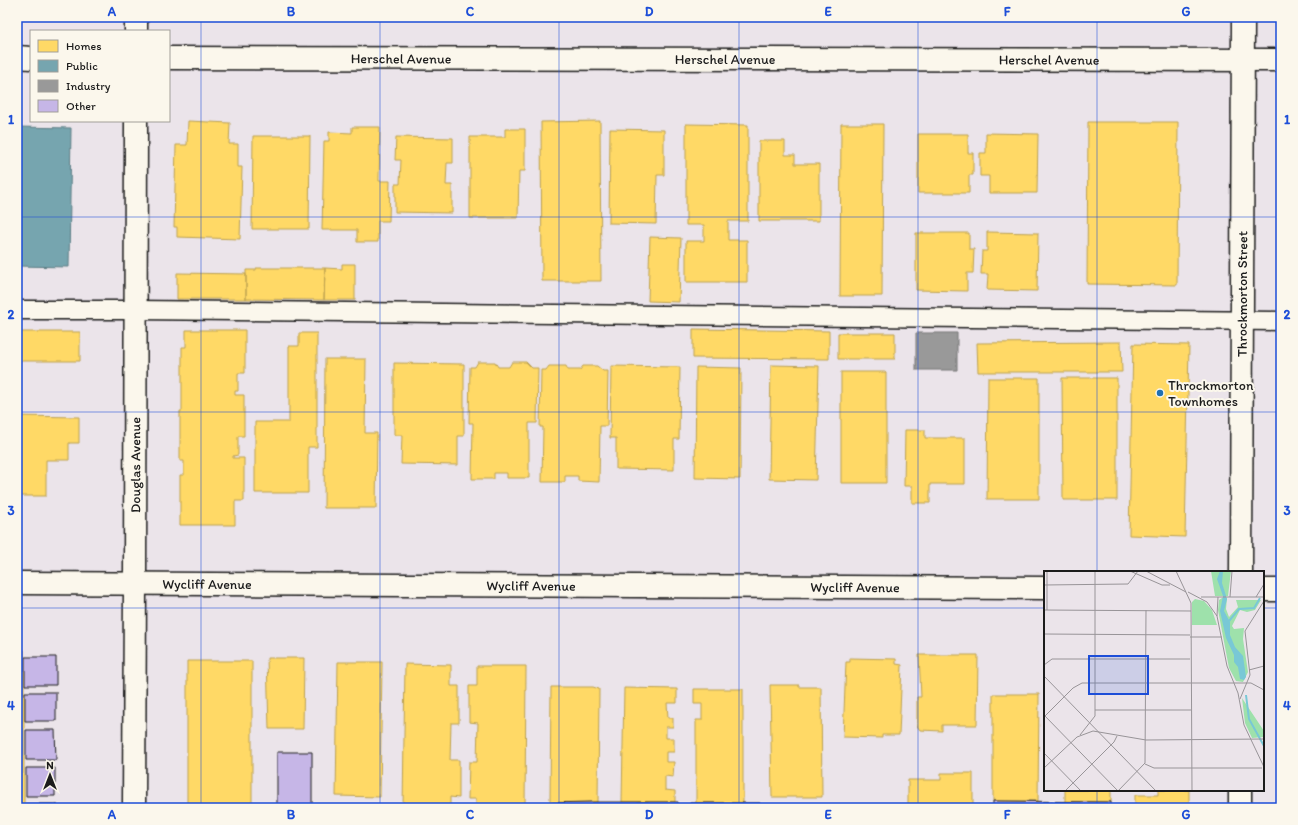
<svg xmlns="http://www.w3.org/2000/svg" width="1298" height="825" viewBox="0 0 1298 825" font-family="Itim,sans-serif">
  <rect width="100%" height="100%" fill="#ebe4ea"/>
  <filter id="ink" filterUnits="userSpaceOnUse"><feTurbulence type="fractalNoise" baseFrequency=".025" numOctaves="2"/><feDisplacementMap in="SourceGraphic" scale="8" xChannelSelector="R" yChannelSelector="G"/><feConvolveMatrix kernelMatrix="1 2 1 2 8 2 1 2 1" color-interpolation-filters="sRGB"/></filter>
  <g filter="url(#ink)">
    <path fill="#ffd966" stroke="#bba050" d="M 188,121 L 230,123 L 229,144 L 238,144 L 238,167 L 242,167 L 240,239 L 177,237 L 177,227 L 174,227 L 176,145 L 187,145 Z
      M 600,121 L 601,281 L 542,281 L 541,122 Z
      M 1088,122 L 1178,122 L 1177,285 L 1087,284 Z
      M 686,124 L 748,125 L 748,221 L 728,221 L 728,240 L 747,240 L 747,282 L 686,282 L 686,241 L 704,241 L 704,225 L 686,225 Z
      M 841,124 L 883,124 L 882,296 L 840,296 Z
      M 352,127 L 380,127 L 379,181 L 390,181 L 389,221 L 378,221 L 378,242 L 357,242 L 357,230 L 322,230 L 324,141 L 329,141 L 329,132 L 352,133 Z
      M 505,129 L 525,129 L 525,171 L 519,171 L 518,218 L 470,218 L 470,137 L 505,137 Z
      M 610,129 L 664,130 L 664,175 L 657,175 L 656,224 L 609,223 Z
      M 986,133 L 1038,134 L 1037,193 L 989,193 L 989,176 L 980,176 L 980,153 L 986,153 Z
      M 918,134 L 968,134 L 968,153 L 973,153 L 973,175 L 969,175 L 969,193 L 918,193 Z
      M 253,136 L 310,136 L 309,229 L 252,229 Z
      M 396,137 L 453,138 L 453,163 L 447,163 L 446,185 L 452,185 L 452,213 L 395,212 L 395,184 L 400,184 L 401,160 L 395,160 Z
      M 759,141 L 785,141 L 785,155 L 795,155 L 795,164 L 819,164 L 819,221 L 759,221 Z
      M 987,232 L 1038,233 L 1037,291 L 987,290 L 988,274 L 981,274 L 982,251 L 987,251 Z
      M 916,233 L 969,233 L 969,249 L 974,249 L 973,273 L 967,273 L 967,291 L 916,290 Z
      M 650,237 L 681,238 L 679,302 L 648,301 Z
      M 342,264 L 355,264 L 355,300 L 324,300 L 325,268 L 342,269 Z
      M 256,268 L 325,268 L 324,300 L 246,299 L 246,270 L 256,270 Z
      M 177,273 L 246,274 L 246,299 L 177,299 Z
      M 693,329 L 829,331 L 829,359 L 693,358 Z
      M 186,330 L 245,330 L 245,373 L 238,373 L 238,391 L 235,391 L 235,395 L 244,395 L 244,436 L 238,436 L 238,455 L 233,456 L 233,458 L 244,458 L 244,501 L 235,501 L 235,525 L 180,525 L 180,475 L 184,475 L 184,461 L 180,461 L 180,411 L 182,411 L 182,347 L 186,347 Z
      M 18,332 L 80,332 L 80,361 L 19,361 Z
      M 299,333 L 317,333 L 317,447 L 308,447 L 308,493 L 255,493 L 255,422 L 289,422 L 289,346 L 299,346 Z
      M 838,333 L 895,333 L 895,359 L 838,359 Z
      M 1121,342 L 1122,372 L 978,372 L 977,343 Z
      M 1133,344 L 1189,345 L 1185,537 L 1129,535 Z
      M 325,359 L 366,359 L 365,433 L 377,433 L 376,508 L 324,508 Z
      M 478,362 L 495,362 L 498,367 L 509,367 L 512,362 L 526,362 L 532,368 L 538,368 L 537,423 L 529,423 L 529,478 L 507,478 L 507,473 L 494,473 L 494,479 L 472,479 L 473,423 L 469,423 L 470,367 L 475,367 Z
      M 394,363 L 464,364 L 464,436 L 458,436 L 458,465 L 401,464 L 402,435 L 394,435 Z
      M 771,365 L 819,366 L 816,480 L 769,479 Z
      M 549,366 L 566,366 L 568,370 L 580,370 L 583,366 L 597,366 L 603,371 L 608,371 L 607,426 L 600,426 L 599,482 L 578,481 L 578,476 L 565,476 L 565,482 L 542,482 L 543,427 L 540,427 L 541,370 L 546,370 Z
      M 611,366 L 680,367 L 679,439 L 674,439 L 674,470 L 616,469 L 616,438 L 610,438 Z
      M 696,367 L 741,368 L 740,479 L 695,478 Z
      M 841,372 L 886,372 L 886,483 L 841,483 Z
      M 988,378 L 1039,378 L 1039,499 L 987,499 Z
      M 1062,378 L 1117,378 L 1117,500 L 1063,500 Z
      M 17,416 L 79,417 L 79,443 L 69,443 L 69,460 L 46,460 L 46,496 L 17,496 Z
      M 905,430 L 925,430 L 925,438 L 965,438 L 965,484 L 930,484 L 930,503 L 912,503 L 912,486 L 904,486 Z
      M 17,650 L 24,650 L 24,808 L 17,808 Z
      M 919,655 L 978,655 L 977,725 L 942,725 L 942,731 L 920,730 L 917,726 L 917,697 L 921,697 Z
      M 267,658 L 304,658 L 303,729 L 269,729 Z
      M 850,658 L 896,659 L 896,664 L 902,665 L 899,735 L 882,735 L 882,738 L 843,737 L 846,662 L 850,662 Z
      M 187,661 L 252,661 L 252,808 L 187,808 Z
      M 338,662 L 382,662 L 380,797 L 336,796 Z
      M 405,664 L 451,665 L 451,686 L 459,686 L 459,723 L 451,723 L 450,760 L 459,760 L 459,798 L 450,797 L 450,808 L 403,808 Z
      M 477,666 L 526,666 L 525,808 L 476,808 L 476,799 L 468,799 L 469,762 L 477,762 L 478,723 L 469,722 L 469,686 L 477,686 Z
      M 770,685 L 799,685 L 799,687 L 821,687 L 822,797 L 772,797 Z
      M 551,687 L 593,687 L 599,689 L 598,802 L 550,803 Z
      M 624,688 L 677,689 L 677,703 L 667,703 L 668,718 L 673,718 L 673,727 L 666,727 L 666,738 L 674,738 L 674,752 L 666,752 L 666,762 L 674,762 L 673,777 L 665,776 L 665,790 L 675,791 L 675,802 L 622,802 Z
      M 694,689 L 743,689 L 743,803 L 696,803 L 696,720 L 702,720 L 702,704 L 694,704 Z
      M 993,694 L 1039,694 L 1038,801 L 993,801 Z
      M 941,773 L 973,773 L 973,808 L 908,808 L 908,780 L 941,780 Z
      M 1065,790 L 1111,790 L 1111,802 L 1065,802 Z
      M 1158,790 L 1189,790 L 1189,804 L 1192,804 L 1192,808 L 1135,808 L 1135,795 L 1158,795 Z"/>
    <path fill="#76a5af" stroke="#5b7c83" d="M 17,127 L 71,128 L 69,267 L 17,266 L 17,203 L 19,204 L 19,177 L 17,177 Z"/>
    <path fill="#999" stroke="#747474" d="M 916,333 L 957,333 L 957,370 L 916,370 Z"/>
    <path fill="#c6b6e7" stroke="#1c1c1c" d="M 25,657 L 56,657 L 56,685 L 25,685 Z
      M 25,692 L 56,692 L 56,721 L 25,721 Z
      M 26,730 L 55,730 L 56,760 L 26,760 Z
      M 277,752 L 312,752 L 312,808 L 277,808 Z
      M 26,768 L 55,768 L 55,796 L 26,796 Z
      M 993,801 L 1111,802 L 1111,808 L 993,808 Z
      M 598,802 L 678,802 L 678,808 L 541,808 L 541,803 Z
      M 690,803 L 760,803 L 760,808 L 690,808 Z
      M 25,804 L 57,804 L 57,808 L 25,808 Z"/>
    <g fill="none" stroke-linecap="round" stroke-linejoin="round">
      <defs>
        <path id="service" d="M 17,310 L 135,310 L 1281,321"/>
        <g id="minor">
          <path d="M 17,57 L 31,58"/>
          <path id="s1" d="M 169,58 L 1281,60"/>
          <path id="s2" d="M 1241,572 L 1243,17"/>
          <path d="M 134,808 L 135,584"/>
          <path d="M 1240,808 L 1240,790"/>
        </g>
        <g id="tertiary">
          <path d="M 136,31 L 136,17"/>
          <path id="s3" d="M 135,584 L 136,121"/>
        </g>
        <g id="secondary">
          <path id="s4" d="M 17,583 L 1045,588"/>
          <path d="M 1263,590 L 1281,590"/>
        </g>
      </defs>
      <use href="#service" stroke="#1c1c1c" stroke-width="21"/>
      <use href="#minor" stroke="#1c1c1c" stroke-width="25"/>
      <use href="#tertiary" stroke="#1c1c1c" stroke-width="25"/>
      <use href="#secondary" stroke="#1c1c1c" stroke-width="25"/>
      <use href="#service" stroke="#fbf7ec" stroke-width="18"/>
      <use href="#minor" stroke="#fbf7ec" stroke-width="22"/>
      <use href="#tertiary" stroke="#fbf7ec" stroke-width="22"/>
      <use href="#secondary" stroke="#fbf7ec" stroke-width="22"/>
    </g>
  </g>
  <path fill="none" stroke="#1d4ed8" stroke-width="1" stroke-opacity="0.55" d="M 201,17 L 201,808M 380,17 L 380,808M 559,17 L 559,808M 739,17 L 739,808M 918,17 L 918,808M 1097,17 L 1097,572M 17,217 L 1281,217M 17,412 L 1281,412M 17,608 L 1045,608M 1263,608 L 1281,608M 1097,790 L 1097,808"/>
  <circle fill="#1f6fb2" stroke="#fbf7ec" stroke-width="1.5" cx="1160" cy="393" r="4"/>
  <g text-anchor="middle" stroke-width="4" stroke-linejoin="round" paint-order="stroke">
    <g font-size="14" fill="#1c1c1c" stroke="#fbf7ec">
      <text dy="5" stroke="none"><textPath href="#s1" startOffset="232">Herschel Avenue</textPath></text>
      <text dy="5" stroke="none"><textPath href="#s1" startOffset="556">Herschel Avenue</textPath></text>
      <text dy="5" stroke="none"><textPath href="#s1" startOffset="880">Herschel Avenue</textPath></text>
      <text dy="5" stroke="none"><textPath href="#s2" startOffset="278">Throckmorton Street</textPath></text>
      <text dy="5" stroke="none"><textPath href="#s3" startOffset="119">Douglas Avenue</textPath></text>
      <text dy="5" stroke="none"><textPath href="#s4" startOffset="190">Wycliff Avenue</textPath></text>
      <text dy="5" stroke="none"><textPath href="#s4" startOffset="514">Wycliff Avenue</textPath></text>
      <text dy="5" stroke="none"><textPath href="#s4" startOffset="838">Wycliff Avenue</textPath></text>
    </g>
    <g font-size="14" fill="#1c1c1c" stroke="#fbf7ec" text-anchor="start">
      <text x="1168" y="390">Throckmorton<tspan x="1168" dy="16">Townhomes</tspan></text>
    </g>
  </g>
  <g transform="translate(1044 571)">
    <rect width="220" height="220" fill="#ebe4ea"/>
    <path d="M 167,0 L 187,0 L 184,25 L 171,25 ZM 178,27 L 183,27 L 182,38 L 185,46 L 194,36 L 192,29 L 217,29 L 211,39 L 203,41 L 196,39 L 188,55 L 190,58 L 200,57 L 199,68 L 204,101 L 199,111 L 192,110 L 185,97 L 174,39 L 175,29 ZM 151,28 L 160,30 L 168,39 L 173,54 L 148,54 L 148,31 ZM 198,127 L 220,160 L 220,166 L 208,167 L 201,152 Z" fill="#9ee1ab"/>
    <path d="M 176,0 L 179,0 L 178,12 L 183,28 L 180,40 L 186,51 L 186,64 L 191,76 L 199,85 L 202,106 L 200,109 L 196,108 L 194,96 L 190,91 L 190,84 L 182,67 L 176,40 L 179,25 L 173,8 Z" fill="#79c8d6"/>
    <path fill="none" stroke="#79c8d6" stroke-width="2" d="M 185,50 L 195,38 L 210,37 L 216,27M 202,124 L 205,148 L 220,175"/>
    <path fill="none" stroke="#989498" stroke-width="1" d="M 86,0 L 118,14 L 126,14M 102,0 L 142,21M 132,0 L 147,32 L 148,220M 0,14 L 84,13 L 94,0M 144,21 L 163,31 L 173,45 L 183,95 L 194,122 L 200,154 L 220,196M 157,26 L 220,26M 186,26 L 188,0M 212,26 L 220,13M 0,39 L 147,40M 3,39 L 3,0M 173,45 L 174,26M 0,63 L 146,64M 146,66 L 178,66M 0,94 L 8,88 L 146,88M 205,99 L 220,95M 0,105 L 112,220M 196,128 L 206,104 L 201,60 L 220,30M 51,139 L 147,139M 0,144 L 74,220M 0,146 L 29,117 L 38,112 L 207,112 L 220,119M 36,164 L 51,145 L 51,0M 0,182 L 37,220M 101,193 L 110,197 L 218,197M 0,197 L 33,166 L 49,160 L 102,169 L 220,168M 21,220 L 70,171 L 73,165M 74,220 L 101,192 L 102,39"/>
    <path fill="#1d4ed8" fill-opacity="0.15" stroke="#1d4ed8" stroke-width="2" d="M 45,85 L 104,85 L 104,123 L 45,123 Z"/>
    <rect width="220" height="220" fill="none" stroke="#1c1c1c" stroke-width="2"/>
  </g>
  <rect width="1298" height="825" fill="none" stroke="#fbf7ec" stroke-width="44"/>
  <rect x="30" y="30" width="140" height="92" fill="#fbf7ec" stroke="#a29f99"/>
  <rect x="38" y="40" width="20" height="12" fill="#ffd966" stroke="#a29f99"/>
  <text x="66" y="50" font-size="12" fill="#1c1c1c">Homes</text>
  <rect x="38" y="60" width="20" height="12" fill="#76a5af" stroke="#a29f99"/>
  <text x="66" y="70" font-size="12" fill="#1c1c1c">Public</text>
  <rect x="38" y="80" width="20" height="12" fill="#999999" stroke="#a29f99"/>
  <text x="66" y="90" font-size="12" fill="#1c1c1c">Industry</text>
  <rect x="38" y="100" width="20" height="12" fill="#c6b6e7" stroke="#a29f99"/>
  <text x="66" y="110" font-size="12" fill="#1c1c1c">Other</text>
  <g transform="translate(50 775)" stroke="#fbf7ec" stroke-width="3" paint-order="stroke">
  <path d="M0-3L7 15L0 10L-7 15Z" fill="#1c1c1c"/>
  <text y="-6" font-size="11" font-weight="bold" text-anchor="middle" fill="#1c1c1c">N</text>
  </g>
  <rect x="22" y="22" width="1254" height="781" fill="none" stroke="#1d4ed8" stroke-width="1.5"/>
  <g font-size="13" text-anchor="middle" font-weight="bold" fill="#1d4ed8">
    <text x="112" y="16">A</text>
    <text x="291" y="16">B</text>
    <text x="470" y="16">C</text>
    <text x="649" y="16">D</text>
    <text x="828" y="16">E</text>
    <text x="1007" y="16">F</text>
    <text x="1186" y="16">G</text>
    <text x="11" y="124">1</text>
    <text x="1287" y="124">1</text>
    <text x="11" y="319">2</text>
    <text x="1287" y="319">2</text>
    <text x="11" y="515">3</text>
    <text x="1287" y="515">3</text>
    <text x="11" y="710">4</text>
    <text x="1287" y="710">4</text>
    <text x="112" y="819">A</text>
    <text x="291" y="819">B</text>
    <text x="470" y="819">C</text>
    <text x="649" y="819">D</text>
    <text x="828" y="819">E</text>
    <text x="1007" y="819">F</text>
    <text x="1186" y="819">G</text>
  </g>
</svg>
